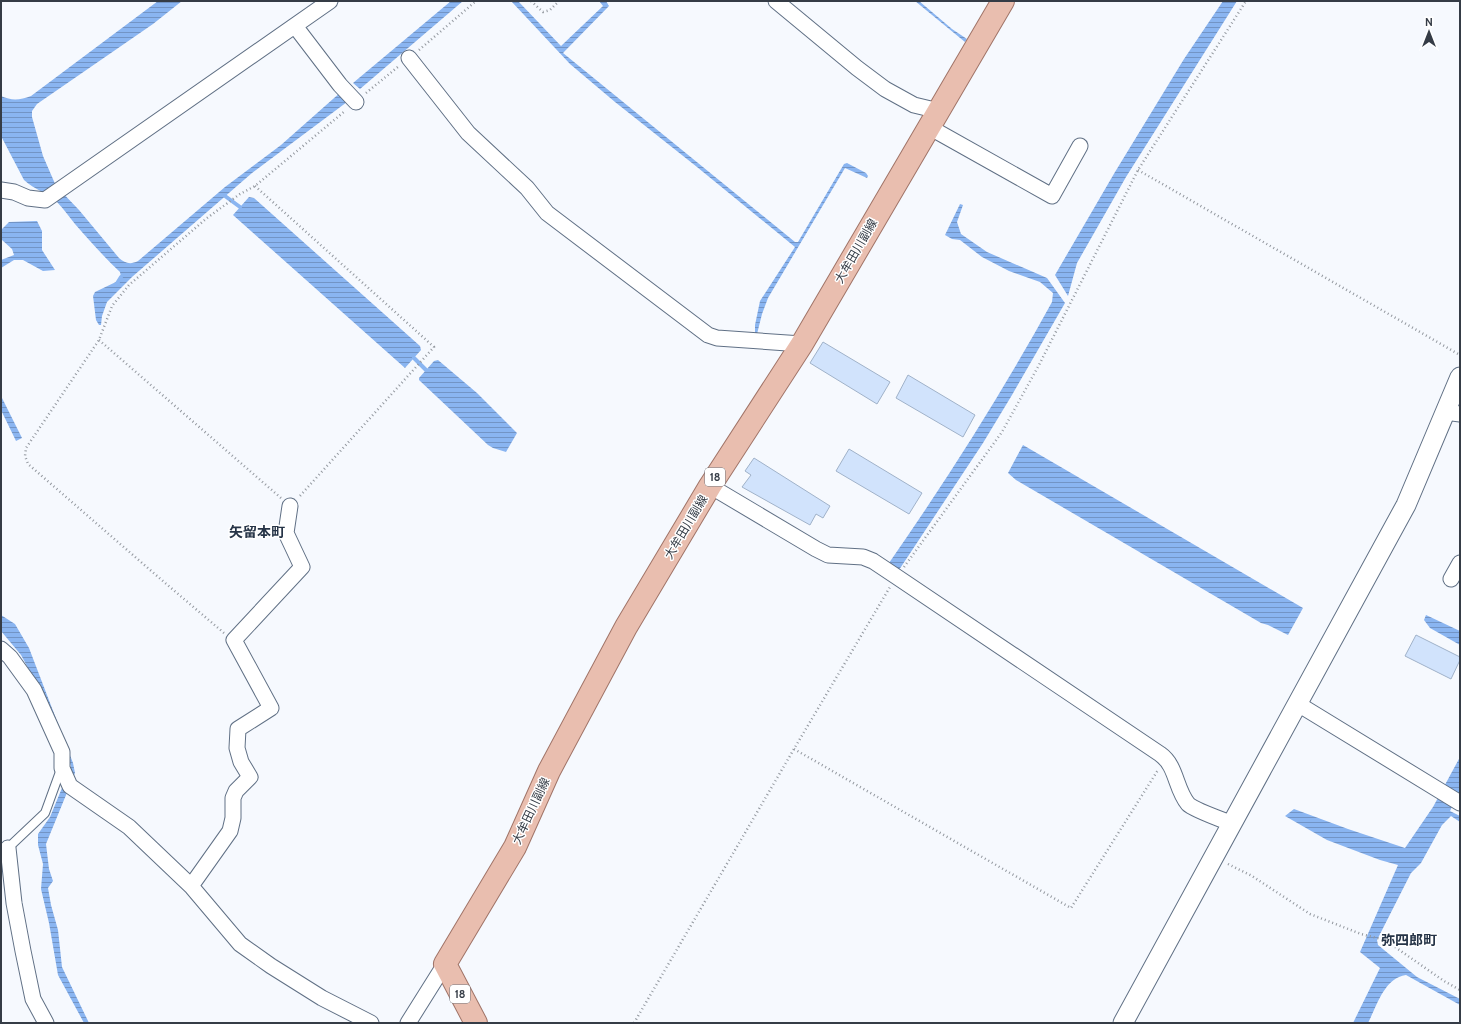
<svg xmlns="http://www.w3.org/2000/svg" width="1461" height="1024" viewBox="0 0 1461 1024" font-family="Cabin,'Noto Sans JP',sans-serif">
  <defs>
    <pattern id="water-rules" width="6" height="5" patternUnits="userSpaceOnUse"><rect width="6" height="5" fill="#8ab5f1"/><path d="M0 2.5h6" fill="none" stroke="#7294c5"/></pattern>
  </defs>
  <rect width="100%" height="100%" fill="#f6f9fe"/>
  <path fill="url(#water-rules)" d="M 158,1 L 182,1 L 153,24 L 37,104 L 32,111 L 32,117 L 43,156 L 56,186 L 79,210 L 119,258 C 125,263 130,265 138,261 L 225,187 L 281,145 L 342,91 L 351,99 L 252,173 L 132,277 L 107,302 L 102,316 L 101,325 L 99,325 L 96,320 L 93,296 L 95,292 L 120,280 L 121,277 L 120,272 C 104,257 89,240 75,224 C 69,217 64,209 57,202 C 48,193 35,190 24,180 L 1,136 L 1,96 C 12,101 20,100 31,96 Z
    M 451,1 L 463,1 L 360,89 L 353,83 Z
    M 511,1 L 518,1 L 561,46 L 603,6 L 599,1 L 606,1 L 609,6 L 563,53 L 795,242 L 798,242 L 844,164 L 847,163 L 866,173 L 868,176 L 867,178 L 845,168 L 768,298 L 762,314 L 757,334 L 755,334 L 755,325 L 760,301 L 795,247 L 697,167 L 615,102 L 570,64 Z
    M 915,1 L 919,1 L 952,29 L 967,39 L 965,42 Z
    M 1223,1 L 1237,1 L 1126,177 L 1077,263 L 1068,296 L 1055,275 L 1115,172 L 1184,59 Z
    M 249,197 L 254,198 L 420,346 L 421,350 L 405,368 L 233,215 Z
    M 960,204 L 963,205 L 957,222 L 961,234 L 987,252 L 1047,278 L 1065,303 L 1012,395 L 983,443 L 899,570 L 889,563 C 948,478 1002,393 1052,302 L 1053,293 L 1040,282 L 1009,271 L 982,257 L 960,240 L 952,239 L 945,235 Z
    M 37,221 L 42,231 L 42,250 L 55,270 L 43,271 L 23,260 L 14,260 L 1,268 L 1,260 L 14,255 L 12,249 L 2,240 L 2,229 L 9,222 Z
    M 438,360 L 477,393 L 517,433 L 506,452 L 493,448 L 488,445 L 419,380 L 419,378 L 434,361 Z
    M 1,396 L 22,438 L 16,441 L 1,410 Z
    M 1023,445 L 1303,608 L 1288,635 L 1268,625 L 1261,623 L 1016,480 L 1008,473 Z
    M 1,615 L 15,624 L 29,648 L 73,763 L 75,773 L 46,844 L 49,869 L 53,881 L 48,888 L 51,905 L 58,930 L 62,967 L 89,1023 L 84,1023 L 58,975 L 49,923 L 41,889 L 43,864 L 38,845 L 38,834 L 50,817 L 71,766 L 41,692 L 21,655 L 1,631 Z
    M 1426,615 L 1460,631 L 1460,645 L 1430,628 L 1424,620 Z
    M 1460,757 L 1460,790 L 1450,811 L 1460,816 L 1460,822 L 1451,816 L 1442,825 L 1421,863 L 1411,873 L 1377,940 L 1378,945 L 1417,977 L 1460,999 L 1460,1005 L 1406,975 C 1384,978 1377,1006 1368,1023 L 1353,1023 L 1380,968 L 1360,952 L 1398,865 L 1380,860 L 1327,840 L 1285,816 L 1294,809 L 1348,829 L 1405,848 L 1433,807 Z"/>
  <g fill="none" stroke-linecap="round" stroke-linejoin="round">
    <path stroke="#8ab5f1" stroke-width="4" d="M 225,196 L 240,207
      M 116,285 L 121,277
      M 414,358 L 426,370"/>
  </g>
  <path fill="#d1e3fc" stroke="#a0b2c9" d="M 823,342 L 890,382 L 877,404 L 810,363 Z
    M 908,375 L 975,415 L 963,437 L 896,398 Z
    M 849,449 L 922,493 L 909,514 L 836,471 Z
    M 754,458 L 830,506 L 823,518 L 816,514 L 810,525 L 742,487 L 751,475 L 745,471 Z
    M 1416,635 L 1460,657 L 1460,660 L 1451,679 L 1405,656 Z"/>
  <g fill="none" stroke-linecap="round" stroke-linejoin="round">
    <defs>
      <path id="service" d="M 8,848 L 45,813 L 61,769"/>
      <path id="minor" d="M 776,1 L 857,68 L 885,89 L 914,105 L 939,111
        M 295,26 L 340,85 L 356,102
        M 409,58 L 468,133 L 527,188 L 547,213 L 708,335 L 717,338 L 802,344
        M 929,127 L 1052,196 L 1080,146
        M 1,190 L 14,192 L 28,198 L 45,200 L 330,1
        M 1445,412 L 1460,414
        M 710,486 L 816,549 L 828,555 L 863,557 L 873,561 L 897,577 L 1160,754 C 1177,766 1175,788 1188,804 C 1194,810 1223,820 1233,824
        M 290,506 L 286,533 L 302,567 L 234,640 L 271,708 L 238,729 L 237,748 L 241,762 L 250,777 L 236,791 L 233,798 L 233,818 L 230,831 L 191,886 L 240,944 L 271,966 L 322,998 L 371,1023
        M 1451,579 L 1460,563
        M 1,649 L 10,657 L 34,690 L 62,752 L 62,768 L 70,786 L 129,827 L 191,886
        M 1298,704 L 1460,803
        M 8,848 L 14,903 L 23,951 L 33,999 L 46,1023
        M 408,1023 L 445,964"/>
      <path id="tertiary" d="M 1123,1023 L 1406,505 L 1460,377"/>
      <path id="primary" d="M 476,1023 L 445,964 L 515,847 L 549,771 L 626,627 L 710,486 L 802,344 L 1003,1"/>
    </defs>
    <use href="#service" stroke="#607085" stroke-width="10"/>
    <use href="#minor" stroke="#607085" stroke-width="17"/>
    <use href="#tertiary" stroke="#607085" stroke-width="21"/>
    <use href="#primary" stroke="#a07468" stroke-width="24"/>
    <path stroke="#93989f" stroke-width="2.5" stroke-dasharray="1 3" stroke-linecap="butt" d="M 531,1 L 543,12 L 550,10 L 559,1
      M 419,50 L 476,1
      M 366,93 L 399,66
      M 1138,170 L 1460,355
      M 255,186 L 434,347 L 299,497
      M 99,340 L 281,498
      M 904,567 L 1002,432 L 1039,365 L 1138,170 L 1246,1
      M 224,633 L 164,582 L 28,464 L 25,456 L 26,448 L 99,340 L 112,306 L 129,285 L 207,218 L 240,194 L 255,186 L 345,111
      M 794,749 L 1071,908 L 1158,770
      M 1228,864 L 1252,876 L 1310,914 L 1361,934 L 1385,940 L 1444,981 L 1460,990
      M 634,1023 L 794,749 L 890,587"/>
    <use href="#service" stroke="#fff" stroke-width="8"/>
    <use href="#minor" stroke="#fff" stroke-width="15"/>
    <use href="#tertiary" stroke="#fff" stroke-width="19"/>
    <use href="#primary" stroke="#e9beaf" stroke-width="22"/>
  </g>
  <g text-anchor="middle" stroke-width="3" stroke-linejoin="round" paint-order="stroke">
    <g fill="#fff" stroke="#72767e" stroke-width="1">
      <rect x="705" y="468" width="20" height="18" rx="3"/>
      <rect x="450" y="985" width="20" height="18" rx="3"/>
    </g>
    <g font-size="11" font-weight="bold" fill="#353c46">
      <text x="715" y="481">18</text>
      <text x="460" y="998">18</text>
    </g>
    <g font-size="12" fill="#353c46" stroke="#fff">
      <text transform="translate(856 251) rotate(-60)" y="4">大牟田川副線</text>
      <text transform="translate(686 527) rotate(-59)" y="4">大牟田川副線</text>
      <text transform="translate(531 811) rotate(-65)" y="4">大牟田川副線</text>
    </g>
    <g font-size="14" font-weight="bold" fill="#263447" stroke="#fff">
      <text x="257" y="537">矢留本町</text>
      <text x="1409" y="945">弥四郎町</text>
    </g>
  </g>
  <rect width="1461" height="1024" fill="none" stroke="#353c46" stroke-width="4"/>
  <g transform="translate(1429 32)" stroke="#ffffff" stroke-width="3" paint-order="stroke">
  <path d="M0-3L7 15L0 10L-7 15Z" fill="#353c46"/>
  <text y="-6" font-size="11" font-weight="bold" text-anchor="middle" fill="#353c46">N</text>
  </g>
</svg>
